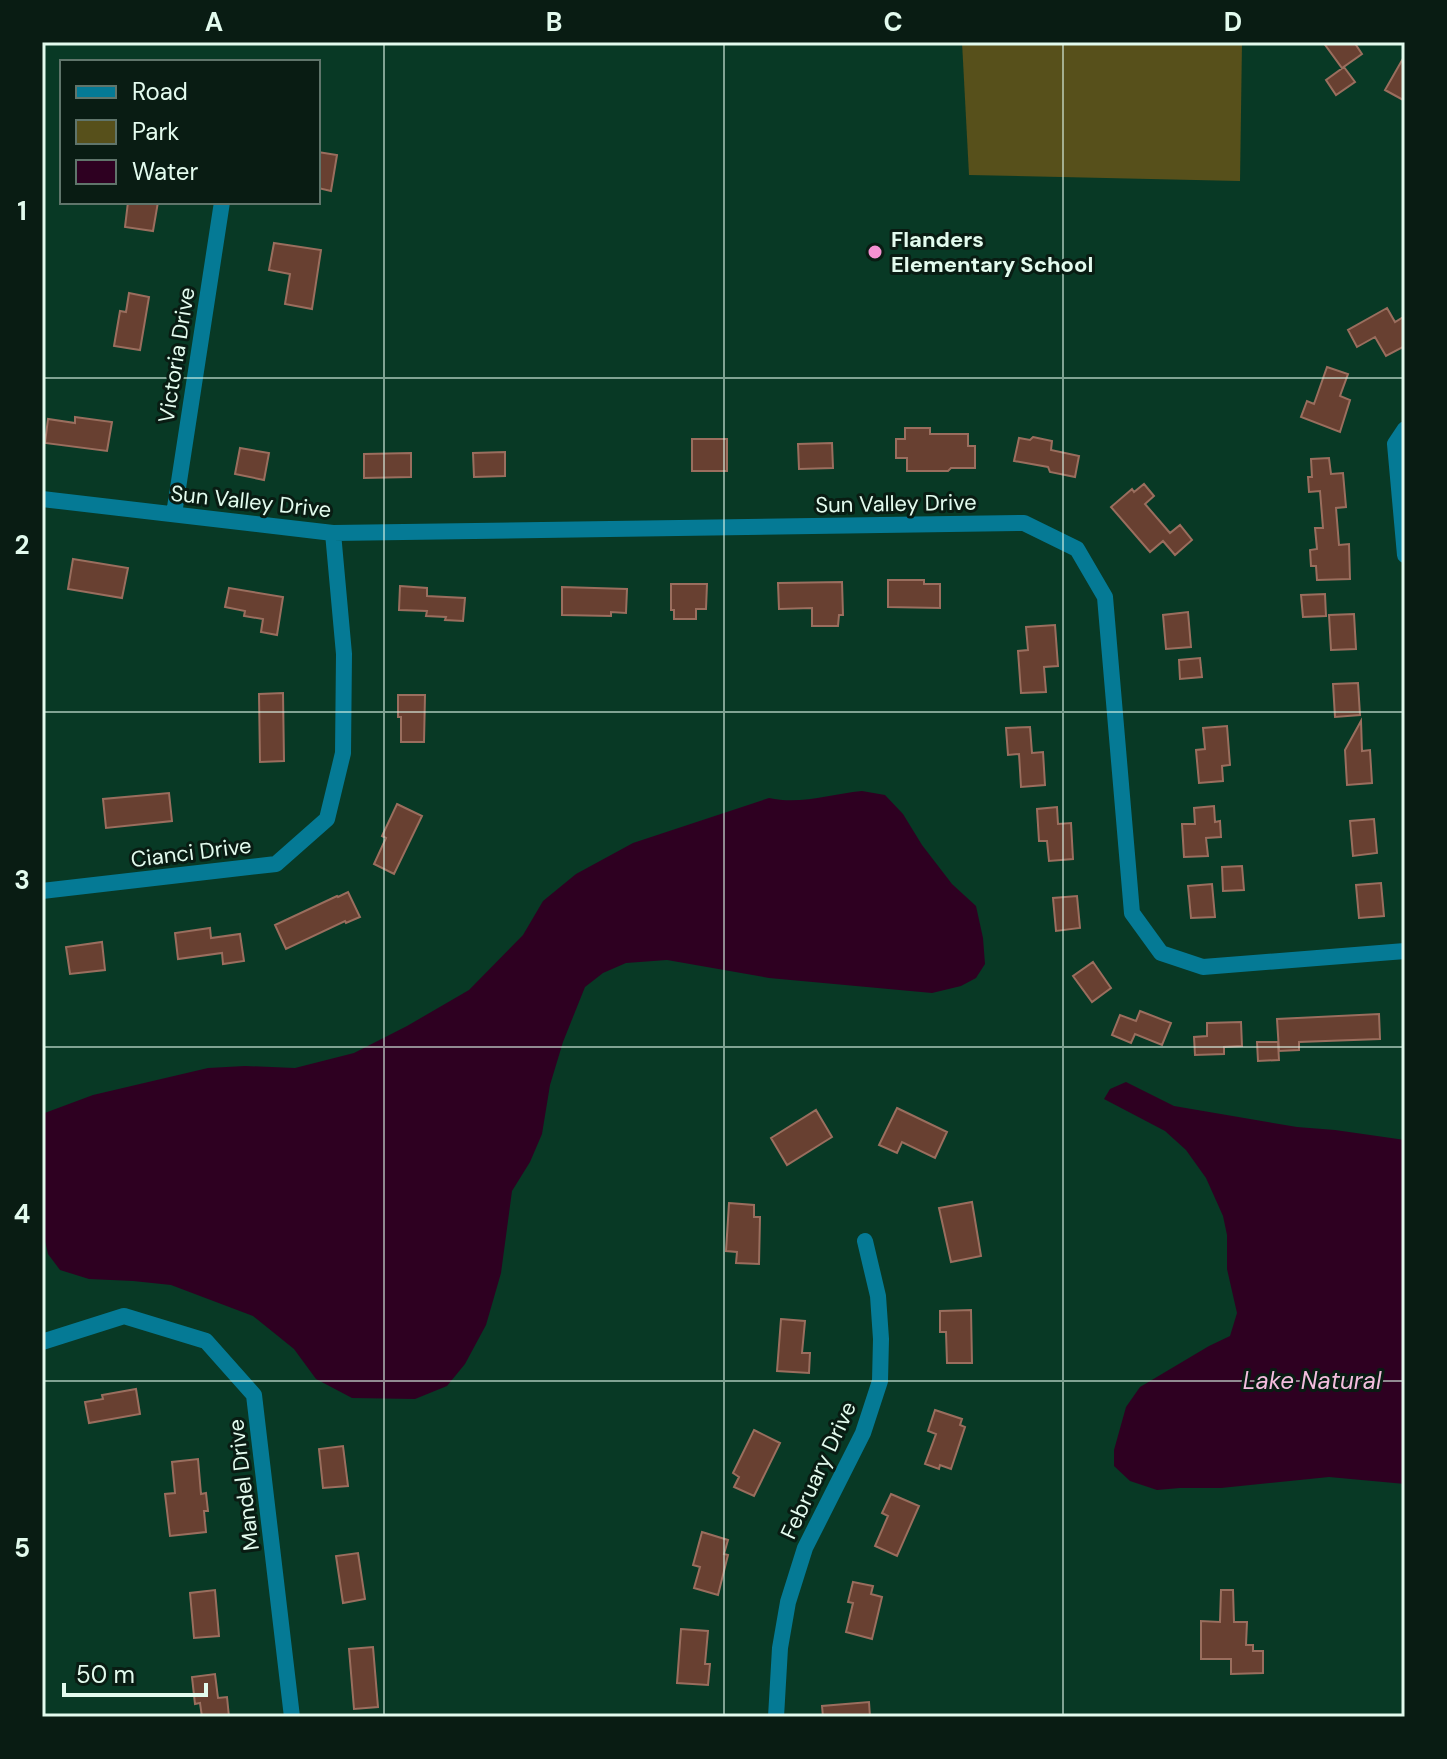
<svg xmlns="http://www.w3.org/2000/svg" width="1447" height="1759" viewBox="0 0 1447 1759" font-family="'DM Sans',sans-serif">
  <rect width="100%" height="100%" fill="#083925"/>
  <path fill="#57501b" d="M 962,42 L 1242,42 L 1240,181 L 969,175 Z"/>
  <path fill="#2e0021" d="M 862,791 L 885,795 L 903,814 L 922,845 L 952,884 L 976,906 L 983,938 L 985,964 L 976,978 L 961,986 L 932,993 L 769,978 L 667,960 L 626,963 L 603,973 L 585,987 L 563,1042 L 550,1085 L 542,1134 L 530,1162 L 512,1191 L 501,1273 L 486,1325 L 465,1364 L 447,1386 L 415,1399 L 352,1398 L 316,1379 L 294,1349 L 253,1316 L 171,1285 L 133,1281 L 89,1279 L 60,1270 L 48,1254 L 42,1228 L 42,1114 L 93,1095 L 208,1068 L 245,1066 L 295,1068 L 354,1053 L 407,1026 L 469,990 L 523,935 L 543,901 L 576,874 L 633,843 L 769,798 C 801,805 830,794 862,791 Z
    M 1126,1082 L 1174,1106 L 1297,1127 L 1335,1130 L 1405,1140 L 1405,1484 L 1329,1477 L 1221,1488 L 1180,1488 L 1157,1490 L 1130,1481 L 1114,1466 L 1114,1450 L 1126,1407 L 1140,1387 L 1209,1346 L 1230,1336 L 1237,1313 L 1227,1269 L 1227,1235 L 1223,1216 L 1206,1178 L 1186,1150 L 1165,1131 L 1104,1099 L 1110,1089 Z"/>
  <path fill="#684031" stroke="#9a6e5e" stroke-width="2" d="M 1323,42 L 1354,42 L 1362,54 L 1342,68 Z
    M 1405,55 L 1405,101 L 1385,90 Z
    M 1344,67 L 1355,82 L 1336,95 L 1326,80 Z
    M 318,152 L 337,155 L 331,191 L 318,188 Z
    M 128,202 L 158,202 L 153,231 L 125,227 Z
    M 274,243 L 321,250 L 312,309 L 285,304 L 290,274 L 269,270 Z
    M 129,293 L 149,297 L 140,350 L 114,346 L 120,311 L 126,312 Z
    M 1387,308 L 1395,322 L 1405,316 L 1405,346 L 1386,356 L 1375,337 L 1357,347 L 1348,330 Z
    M 1327,367 L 1348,374 L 1340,396 L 1350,400 L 1340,432 L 1301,417 L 1307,401 L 1314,404 Z
    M 75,417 L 112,422 L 107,451 L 45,443 L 48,419 L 75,423 Z
    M 905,428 L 930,428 L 930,434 L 968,434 L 968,446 L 975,446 L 975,468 L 951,468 L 948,471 L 907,471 L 907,458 L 896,458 L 896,439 L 905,439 Z
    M 1033,437 L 1052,441 L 1051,450 L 1079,456 L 1075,477 L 1050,472 L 1048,467 L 1014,461 L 1019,438 L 1030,440 Z
    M 692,439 L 727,439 L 727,471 L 692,471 Z
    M 832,443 L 833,468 L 799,469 L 798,444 Z
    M 240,448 L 269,453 L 264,480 L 235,474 Z
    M 505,452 L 505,476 L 474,477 L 473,453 Z
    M 411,453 L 411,477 L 364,478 L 364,454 Z
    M 1329,458 L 1331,474 L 1343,473 L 1346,507 L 1336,508 L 1339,545 L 1349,544 L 1350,579 L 1317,580 L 1316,566 L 1311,566 L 1310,550 L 1317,549 L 1315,528 L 1323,528 L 1320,491 L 1309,492 L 1308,477 L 1312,477 L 1311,459 Z
    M 1144,484 L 1154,496 L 1145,504 L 1170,533 L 1180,525 L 1192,540 L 1175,555 L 1163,541 L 1150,552 L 1111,507 L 1132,489 L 1134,492 Z
    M 73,559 L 128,568 L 122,598 L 68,589 Z
    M 888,580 L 924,580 L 924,584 L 940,584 L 940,608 L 888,607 Z
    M 842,582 L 843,615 L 839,615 L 838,626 L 812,626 L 812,608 L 779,609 L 778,583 Z
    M 671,584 L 707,584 L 706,609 L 696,609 L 696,619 L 674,619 L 674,610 L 671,610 Z
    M 400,586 L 427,588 L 427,596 L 465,598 L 463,621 L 445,620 L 446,617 L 426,616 L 427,611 L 399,610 Z
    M 562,587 L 627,589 L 626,613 L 611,612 L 611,616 L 562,615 Z
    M 229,588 L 283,597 L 277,635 L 261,632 L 263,619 L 244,616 L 245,611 L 225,607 Z
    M 1325,594 L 1326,616 L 1303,617 L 1301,595 Z
    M 1188,612 L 1191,647 L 1166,649 L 1163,615 Z
    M 1354,614 L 1356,649 L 1331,650 L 1329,615 Z
    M 1055,625 L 1058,666 L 1044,667 L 1046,692 L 1021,693 L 1018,651 L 1028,650 L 1026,627 Z
    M 1200,658 L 1202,677 L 1180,679 L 1179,660 Z
    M 1358,683 L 1360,715 L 1335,717 L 1333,684 Z
    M 283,693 L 284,761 L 260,762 L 259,694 Z
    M 398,695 L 425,695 L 424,742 L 401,742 L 401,717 L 398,717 Z
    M 1361,721 L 1362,751 L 1370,750 L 1372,783 L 1347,785 L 1345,750 Z
    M 1227,726 L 1230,765 L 1222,766 L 1223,781 L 1199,783 L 1196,750 L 1205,749 L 1203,728 Z
    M 1030,727 L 1032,753 L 1043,752 L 1045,785 L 1021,787 L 1019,754 L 1008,755 L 1006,728 Z
    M 169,793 L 172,821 L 106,828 L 103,799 Z
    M 397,804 L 422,816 L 394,874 L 374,864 L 386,838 L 382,836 Z
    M 1214,806 L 1215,822 L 1220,821 L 1221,837 L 1206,838 L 1208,856 L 1184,857 L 1182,824 L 1195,824 L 1194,808 Z
    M 1057,807 L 1058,824 L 1071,823 L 1073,859 L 1049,861 L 1047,841 L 1039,841 L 1037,809 Z
    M 1374,819 L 1377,853 L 1353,856 L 1350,821 Z
    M 1242,866 L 1244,890 L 1223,891 L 1222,867 Z
    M 1381,883 L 1384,916 L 1359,918 L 1356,885 Z
    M 1212,884 L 1215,917 L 1191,918 L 1188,886 Z
    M 348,892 L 360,917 L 346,923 L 345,921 L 286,949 L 275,925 L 337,896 L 338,897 Z
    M 1077,896 L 1080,928 L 1056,931 L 1053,898 Z
    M 210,928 L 211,938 L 240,934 L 244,961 L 223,964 L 222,953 L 178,959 L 175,933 Z
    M 102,942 L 105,970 L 70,974 L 66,947 Z
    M 1093,962 L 1111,988 L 1092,1002 L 1073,976 Z
    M 1140,1011 L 1171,1023 L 1162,1045 L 1135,1034 L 1131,1043 L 1112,1035 L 1120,1015 L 1136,1021 Z
    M 1379,1014 L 1380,1039 L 1299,1042 L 1299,1050 L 1279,1051 L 1277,1019 Z
    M 1241,1022 L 1242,1046 L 1224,1047 L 1224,1054 L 1195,1055 L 1194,1037 L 1207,1036 L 1207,1023 Z
    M 1257,1042 L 1278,1042 L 1279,1060 L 1258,1061 Z
    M 897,1108 L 947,1132 L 935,1158 L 902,1142 L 897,1153 L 879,1145 Z
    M 816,1110 L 832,1137 L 787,1165 L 771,1138 Z
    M 972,1202 L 981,1256 L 951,1262 L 939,1208 Z
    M 729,1203 L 754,1205 L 754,1217 L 760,1217 L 759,1264 L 736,1263 L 737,1252 L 726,1251 Z
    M 971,1310 L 972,1363 L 947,1363 L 946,1332 L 940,1332 L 940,1311 Z
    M 781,1319 L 805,1321 L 802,1353 L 810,1353 L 809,1373 L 777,1371 Z
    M 136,1389 L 140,1414 L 89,1423 L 85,1402 L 103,1399 L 102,1395 Z
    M 935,1410 L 962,1419 L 960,1425 L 965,1427 L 951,1469 L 940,1465 L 939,1469 L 925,1464 L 936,1434 L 928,1431 Z
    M 754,1430 L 780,1443 L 754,1496 L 734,1487 L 739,1477 L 733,1473 Z
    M 343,1446 L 348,1486 L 323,1488 L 319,1449 Z
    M 198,1459 L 201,1494 L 206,1493 L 208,1511 L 204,1511 L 206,1532 L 170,1536 L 165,1494 L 175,1493 L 172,1462 Z
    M 891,1494 L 919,1506 L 897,1556 L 875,1546 L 888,1516 L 882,1513 Z
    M 702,1532 L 728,1540 L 724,1554 L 728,1555 L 718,1595 L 694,1588 L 700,1567 L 693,1565 Z
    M 358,1553 L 365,1599 L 343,1603 L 336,1556 Z
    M 853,1582 L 873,1586 L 871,1594 L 882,1597 L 872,1639 L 846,1632 L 853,1603 L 848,1602 Z
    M 215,1590 L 219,1636 L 194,1638 L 190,1593 Z
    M 1221,1590 L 1233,1590 L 1234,1622 L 1247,1622 L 1246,1645 L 1253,1645 L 1253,1651 L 1263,1651 L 1263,1673 L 1231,1674 L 1231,1659 L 1201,1659 L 1201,1621 L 1220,1622 Z
    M 681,1629 L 708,1631 L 705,1664 L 710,1664 L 708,1685 L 677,1683 Z
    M 373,1647 L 378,1707 L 354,1709 L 349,1649 Z
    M 215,1674 L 218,1698 L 227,1697 L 229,1717 L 202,1717 L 200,1703 L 195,1704 L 192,1677 Z
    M 869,1702 L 870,1717 L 823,1717 L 822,1706 Z"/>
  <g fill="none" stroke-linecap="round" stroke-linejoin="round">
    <path stroke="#057a95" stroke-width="16" d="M 1405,429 L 1395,444 L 1405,555
      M 42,499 L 333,533 L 1024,523 L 1077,549 L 1105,597 L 1132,913 L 1161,953 L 1203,967 L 1405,951
      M 174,514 L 222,202
      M 42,891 L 276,864 L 327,819 L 343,753 L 344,654 L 333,533
      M 42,1342 L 124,1316 L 206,1341 L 254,1395 L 292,1717
      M 776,1717 L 780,1648 L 788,1602 L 805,1548 L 863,1433 L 880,1381 L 881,1339 L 878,1296 L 865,1241"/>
  </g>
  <path fill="none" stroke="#e3fbee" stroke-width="2" stroke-opacity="0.55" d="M 384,42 L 384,1717M 724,42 L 724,1717M 1063,42 L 1063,1717M 42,378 L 1405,378M 42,712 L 1405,712M 42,1047 L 1405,1047M 42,1381 L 1405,1381"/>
  <circle fill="#f591d2" stroke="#091c13" stroke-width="3" cx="875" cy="252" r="8"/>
  <g text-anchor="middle" stroke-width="6" stroke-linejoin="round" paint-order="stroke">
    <g font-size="22" font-weight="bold" fill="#e3fbee" stroke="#091c13" text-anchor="start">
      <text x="891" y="247">Flanders<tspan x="891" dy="25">Elementary School</tspan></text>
    </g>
    <g font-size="22" fill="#e3fbee" stroke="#091c13">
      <text transform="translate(176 355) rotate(-81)" y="8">Victoria Drive</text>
      <text transform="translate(251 501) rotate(6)" y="8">Sun Valley Drive</text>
      <text transform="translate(896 503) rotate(-1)" y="8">Sun Valley Drive</text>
      <text transform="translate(191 852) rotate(-7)" y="8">Cianci Drive</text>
      <text transform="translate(818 1470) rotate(-65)" y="8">February Drive</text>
      <text transform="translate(243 1485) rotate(-97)" y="8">Mandel Drive</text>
    </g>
    <g font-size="24" font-style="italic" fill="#f3bdde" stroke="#091c13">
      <text x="1312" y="1389">Lake Natural</text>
    </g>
  </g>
  <rect width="1447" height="1759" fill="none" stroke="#091c13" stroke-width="88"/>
  <rect x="60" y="60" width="260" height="144" fill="#091c13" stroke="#60756b" stroke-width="2"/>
  <rect x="76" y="86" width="40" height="12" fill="#057a95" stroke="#60756b" stroke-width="2"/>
  <text x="132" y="100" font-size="24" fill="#e3fbee">Road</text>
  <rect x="76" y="120" width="40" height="24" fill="#57501b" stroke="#60756b" stroke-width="2"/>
  <text x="132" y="140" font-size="24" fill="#e3fbee">Park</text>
  <rect x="76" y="160" width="40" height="24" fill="#2e0021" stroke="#60756b" stroke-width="2"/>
  <text x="132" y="180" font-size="24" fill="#e3fbee">Water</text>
  <path d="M64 1683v12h142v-12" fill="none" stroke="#e3fbee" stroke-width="4"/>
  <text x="76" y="1683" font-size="24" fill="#e3fbee" stroke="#091c13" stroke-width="6" paint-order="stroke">50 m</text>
  <rect x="44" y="44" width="1359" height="1671" fill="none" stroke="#e3fbee" stroke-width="3"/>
  <g font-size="26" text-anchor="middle" font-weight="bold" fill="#e3fbee">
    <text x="214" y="31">A</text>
    <text x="554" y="31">B</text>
    <text x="893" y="31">C</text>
    <text x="1233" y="31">D</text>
    <text x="22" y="220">1</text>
    <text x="22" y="554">2</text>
    <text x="22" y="889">3</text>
    <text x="22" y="1223">4</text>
    <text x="22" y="1557">5</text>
  </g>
</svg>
